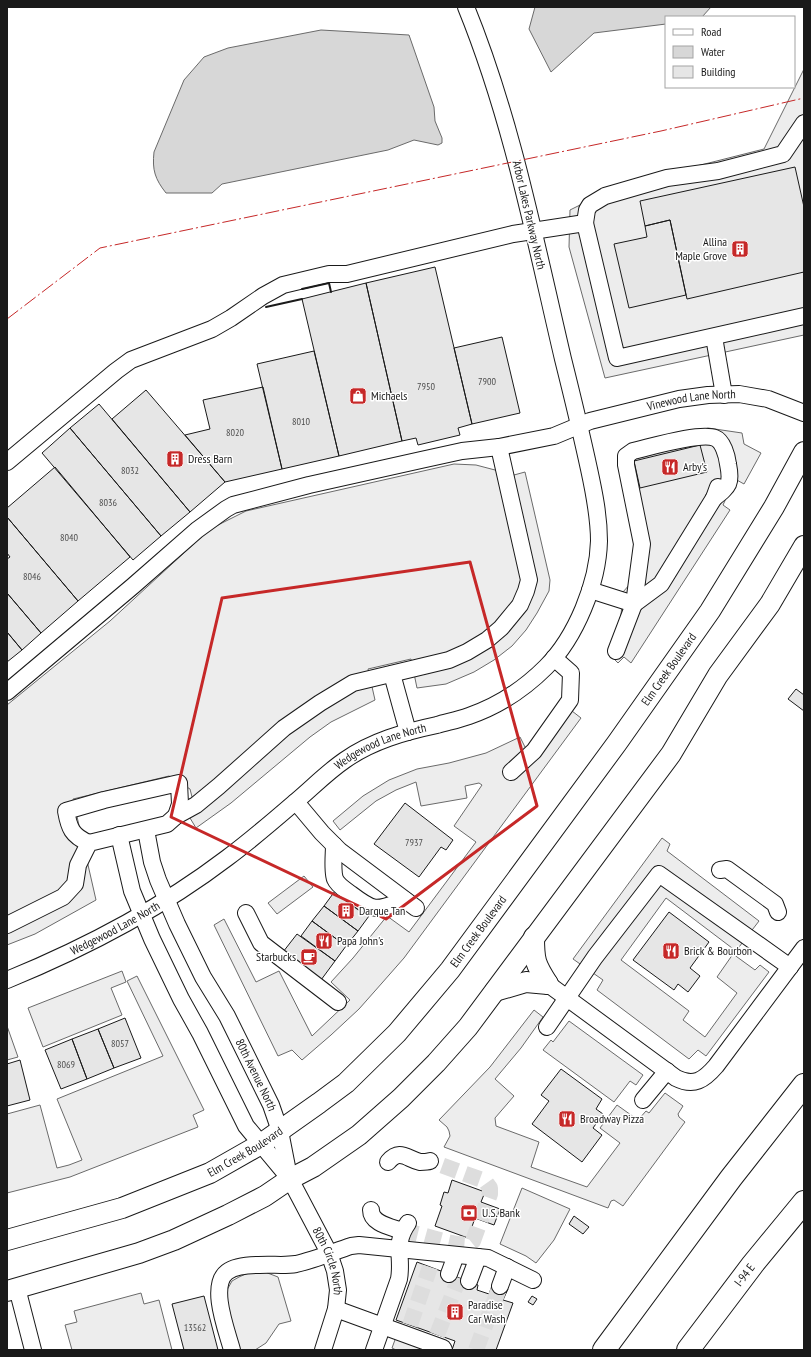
<svg xmlns="http://www.w3.org/2000/svg" width="811" height="1357" viewBox="0 0 811 1357" font-family="'PT Sans Narrow',sans-serif">
  <rect width="100%" height="100%" fill="#fff"/>
  <path fill="#ededed" stroke="#6a6a6a" d="M 804,69 L 804,335 L 605,378 L 569,247 L 570,210 L 618,186 L 764,149 Z
    M 708,428 L 742,433 L 744,444 L 761,453 L 744,484 L 735,479 L 723,505 L 730,510 L 631,663 L 624,657 L 618,663 L 609,654 L 621,615 L 623,592 L 630,584 L 635,538 L 624,450 Z
    M 454,464 L 476,465 L 514,475 L 525,472 L 550,580 L 549,591 L 537,613 L 526,630 L 512,646 L 494,660 L 474,672 L 446,684 L 417,688 L 411,659 L 368,669 L 375,700 L 331,722 L 310,737 L 231,803 L 196,828 L 190,818 L 192,797 L 190,789 L 169,776 L 73,799 L 96,900 L 35,934 L 7,945 L 7,705 L 110,621 L 210,529 L 246,511 Z
    M 572,711 L 581,718 L 404,958 L 382,983 L 359,1009 L 331,1035 L 302,1060 L 292,1050 L 278,1056 L 214,925 L 224,919 L 256,982 L 279,971 L 312,1036 L 350,1000 L 331,982 L 353,958 L 387,916 L 409,932 L 476,842 L 454,826 L 482,785 L 479,783 L 465,786 L 467,798 L 421,806 L 416,782 L 396,790 L 376,801 L 340,830 L 333,821 L 363,796 L 389,780 L 417,769 L 449,763 L 486,753 L 520,737 L 525,747 L 539,757 Z
    M 662,838 L 670,844 L 667,851 L 759,921 L 736,951 L 666,898 L 621,960 L 689,1011 L 683,1020 L 705,1037 L 737,993 L 717,977 L 733,954 L 755,970 L 760,965 L 769,972 L 706,1056 L 698,1050 L 689,1059 L 597,990 L 603,980 L 573,959 Z
    M 304,876 L 313,887 L 277,914 L 268,903 Z
    M 122,971 L 126,982 L 111,988 L 122,1015 L 43,1047 L 28,1008 Z
    M 137,976 L 204,1110 L 193,1115 L 198,1127 L 70,1177 L 7,1193 L 7,1114 L 40,1105 L 57,1168 L 69,1165 L 82,1160 L 57,1099 L 163,1056 L 127,981 Z
    M 534,1010 L 543,1017 L 521,1048 L 495,1079 L 514,1096 L 495,1118 L 496,1126 L 539,1142 L 531,1167 L 587,1187 L 620,1143 L 600,1128 L 617,1105 L 638,1120 L 646,1111 L 649,1113 L 665,1093 L 683,1106 L 678,1114 L 679,1117 L 685,1122 L 623,1206 L 614,1200 L 611,1201 L 608,1208 L 444,1147 L 450,1136 L 449,1131 L 447,1127 L 439,1120 L 490,1067 Z
    M 569,1021 L 643,1075 L 636,1085 L 630,1081 L 614,1102 L 543,1050 L 551,1040 L 553,1042 Z
    M 7,1026 L 18,1057 L 7,1060 Z
    M 522,1188 L 570,1209 L 554,1240 L 536,1263 L 526,1256 L 500,1244 Z
    M 265,1272 L 278,1277 L 291,1321 L 279,1324 L 266,1343 L 255,1350 L 239,1350 L 225,1299 L 227,1290 L 232,1281 L 239,1277 L 248,1273 Z
    M 141,1293 L 144,1304 L 159,1300 L 172,1350 L 72,1350 L 65,1325 L 77,1322 L 74,1311 Z
    M 396,1337 L 428,1350 L 396,1350 L 392,1348 Z"/>
  <path fill="#d7d7d7" stroke="#6a6a6a" d="M 535,7 L 711,7 L 702,17 L 666,17 L 666,24 L 594,33 L 551,72 L 529,29 Z
    M 321,30 L 409,35 L 434,107 L 435,121 L 442,138 L 442,143 L 438,145 L 414,140 L 388,150 L 222,184 L 212,193 L 166,193 C 155,179 152,170 154,152 L 184,80 L 204,57 L 228,48 Z"/>
  <path fill="#e6e6e6" stroke="#1a1a1a" d="M 795,167 L 804,207 L 804,272 L 687,299 L 670,220 L 645,226 L 640,201 Z
    M 670,220 L 686,295 L 629,308 L 614,244 L 647,237 L 645,226 Z
    M 435,267 L 472,424 L 458,428 L 460,435 L 418,445 L 416,438 L 402,441 L 366,283 Z
    M 366,283 L 402,441 L 339,456 L 302,299 Z
    M 502,337 L 520,413 L 472,424 L 454,348 Z
    M 314,351 L 339,456 L 282,469 L 257,364 Z
    M 263,387 L 282,469 L 225,482 L 185,435 L 210,429 L 203,400 Z
    M 146,390 L 225,482 L 190,512 L 112,419 Z
    M 99,404 L 190,512 L 161,536 L 70,428 Z
    M 70,428 L 161,536 L 133,560 L 42,453 Z
    M 700,445 L 707,472 L 640,488 L 634,461 Z
    M 55,467 L 130,557 L 78,601 L 7,517 L 7,508 Z
    M 7,517 L 78,601 L 41,633 L 7,593 L 7,559 L 10,557 L 7,553 Z
    M 7,593 L 41,633 L 22,650 L 7,632 Z
    M 7,632 L 22,650 L 7,662 Z
    M 796,689 L 804,695 L 804,711 L 788,699 Z
    M 405,803 L 453,840 L 446,850 L 441,847 L 419,877 L 374,844 Z
    M 335,891 L 369,916 L 358,931 L 324,906 Z
    M 324,906 L 358,931 L 346,946 L 312,921 Z
    M 669,912 L 709,942 L 690,968 L 700,976 L 688,992 L 678,984 L 674,990 L 633,960 Z
    M 312,921 L 346,946 L 335,961 L 301,936 Z
    M 297,934 L 335,961 L 321,980 L 283,952 Z
    M 125,1018 L 141,1058 L 114,1068 L 98,1029 Z
    M 98,1029 L 114,1068 L 87,1079 L 72,1039 Z
    M 72,1039 L 87,1079 L 61,1089 L 45,1050 Z
    M 20,1060 L 30,1100 L 7,1106 L 7,1064 Z
    M 561,1069 L 602,1099 L 596,1109 L 603,1114 L 593,1128 L 602,1135 L 582,1162 L 532,1124 L 549,1101 L 541,1095 Z
    M 452,1180 L 485,1192 L 481,1202 L 500,1209 L 494,1225 L 475,1218 L 468,1238 L 435,1226 L 442,1206 L 440,1205 L 444,1192 L 448,1193 Z
    M 574,1216 L 589,1227 L 583,1234 L 569,1224 Z
    M 417,1262 L 478,1285 L 477,1290 L 489,1294 L 493,1283 L 508,1289 L 503,1300 L 513,1303 L 496,1350 L 452,1350 L 455,1341 L 396,1320 Z
    M 204,1296 L 218,1350 L 184,1350 L 172,1304 Z
    M 532,1296 L 537,1299 L 533,1305 L 528,1302 Z"/>
  <g fill="none" stroke-linecap="round" stroke-linejoin="round">
    <path stroke="#ddd" stroke-width="16" stroke-dasharray="16 8" stroke-linecap="butt" d="M 402,1231 C 425,1234 445,1244 468,1245 L 473,1241 L 490,1194 L 490,1188 L 485,1181 L 430,1161
      M 410,1325 L 430,1267
      M 437,1335 L 459,1278
      M 476,1350 L 500,1286"/>
    <defs>
      <g id="minor">
        <path d="M 585,223 L 617,358 L 804,316"/>
        <path d="M 714,337 L 724,395"/>
        <path d="M 7,462 L 116,371 L 131,360 L 212,329 L 231,318 L 263,296 L 283,285 L 329,274 L 347,274 L 513,234 L 585,223 L 587,210 L 590,205 L 605,196 L 667,178 L 718,171 L 783,154 L 804,123"/>
        <path d="M 590,590 L 634,604 L 661,584 L 714,498 L 718,487"/>
        <path d="M 616,651 L 634,604 L 642,544 L 626,465 L 626,456 L 633,451 C 651,447 700,432 715,438 C 723,441 727,456 728,464 C 732,484 729,486 714,498"/>
        <path d="M 392,674 L 408,732"/>
        <path id="s1" d="M 7,692 L 133,586 L 197,530 L 226,509 L 233,505 L 309,485 L 421,460 L 462,451 L 499,447 L 554,436 L 590,421 L 679,399 L 708,395 L 739,394 L 768,399 L 804,413"/>
        <path d="M 511,772 L 534,751 L 570,700 L 571,673 L 554,658"/>
        <path d="M 296,802 L 322,833 L 340,851 L 416,908"/>
        <path id="s2" d="M 146,830 L 152,862 L 158,880 L 177,924 L 203,977 L 227,1016 L 271,1105 L 280,1131 L 289,1177"/>
        <path id="s3" d="M 119,835 L 132,891 L 152,939 L 181,999 L 200,1033 L 246,1126 L 290,1179 L 329,1253 L 335,1271 L 338,1290 L 336,1309 L 323,1350"/>
        <path d="M 89,843 C 72,836 69,828 66,811 L 104,800 L 179,783 L 180,804 L 176,816"/>
        <path d="M 334,845 C 334,854 332,871 335,879 C 338,886 346,890 351,894 C 376,913 376,910 405,900"/>
        <path d="M 720,870 L 727,869 L 775,904 L 778,912"/>
        <path d="M 246,913 L 261,943 L 338,1002"/>
        <path d="M 7,925 L 63,897 L 75,884 L 78,865 L 89,843 L 167,824 L 176,816 L 196,805 L 219,786 L 284,728 L 320,703 L 353,683 L 449,660 L 467,652 L 487,640 L 501,628 L 520,605 L 526,591 L 529,580 L 499,447"/>
        <path id="s4" d="M 7,980 C 85,948 160,909 227,858 C 250,841 272,822 294,803 C 311,789 326,773 345,760 C 372,741 404,732 437,725 C 447,722 458,720 469,716 C 498,706 524,689 546,667 C 576,637 598,583 599,541 C 599,516 594,492 589,469 C 581,432 572,395 563,359 C 535,240 512,120 466,7"/>
        <path d="M 548,984 L 676,1078 C 694,1087 704,1080 716,1066 L 804,948"/>
        <path d="M 547,1027 L 595,957 L 659,874 L 790,967"/>
        <path d="M 643,1100 L 667,1071"/>
        <path d="M 388,1162 C 400,1148 407,1159 420,1162 C 423,1162 427,1162 430,1161"/>
        <path d="M 371,1210 C 371,1224 392,1227 402,1231"/>
        <path d="M 449,1274 L 456,1255"/>
        <path d="M 469,1281 L 478,1257"/>
        <path d="M 500,1286 L 507,1267"/>
        <path d="M 17,1288 L 33,1350"/>
        <path d="M 336,1309 L 443,1348 L 444,1350"/>
        <path d="M 232,1350 C 227,1331 209,1286 227,1272 C 235,1266 250,1265 259,1265 C 271,1264 284,1266 296,1264 C 314,1260 333,1252 351,1246 L 359,1245 L 488,1258 L 533,1280"/>
        <path d="M 374,1350 L 399,1279 C 403,1257 393,1244 408,1223"/>
      </g>
      <g id="major">
        <path d="M 534,937 C 534,960 535,964 548,984"/>
        <path d="M 495,991 L 526,982 L 548,984"/>
        <path id="s5" d="M 7,1240 L 122,1208 L 210,1173 L 261,1144 L 319,1103 L 346,1083 L 397,1033 L 450,970 L 617,743 L 710,611 L 774,507 L 804,452"/>
        <path d="M 7,1291 L 139,1253 L 174,1240 L 228,1215 L 265,1196 L 290,1179 L 313,1167 L 359,1135 L 401,1098 L 436,1063 L 468,1027 L 671,754 L 718,675 L 770,604 L 804,546"/>
      </g>
      <g id="highway">
        <path d="M 604,1350 L 731,1178 L 804,1085"/>
        <path id="s6" d="M 688,1350 L 753,1264 L 804,1202"/>
      </g>
    </defs>
    <use href="#minor" stroke="#1a1a1a" stroke-width="18"/>
    <use href="#major" stroke="#1a1a1a" stroke-width="22"/>
    <use href="#highway" stroke="#1a1a1a" stroke-width="24"/>
    <use href="#minor" stroke="#fff" stroke-width="16"/>
    <use href="#major" stroke="#fff" stroke-width="20"/>
    <use href="#highway" stroke="#fff" stroke-width="22"/>
    <path stroke="#1a1a1a" stroke-width="2" d="M 302,289 L 329,283 L 331,292
      M 266,307 L 302,299"/>
    <path stroke="#c62828" stroke-width="1" stroke-dasharray="14 3 2 3" stroke-linecap="butt" d="M 7,319 L 100,248 L 661,131 L 804,98"/>
  </g>
  <path fill="none" stroke="#c62828" stroke-width="3" stroke-linejoin="round" d="M 470,562 L 537,806 L 386,919 L 171,817 L 222,598 Z"/>
  <defs>
    <symbol id="building-square" viewBox="-11 -11 22 22"><rect x="-9" y="-9" width="18" height="18" rx="4" fill="#c62828" stroke="#fff"/><path d="M-4-6H4V6H1V3H-1V6H-4ZM-2.5-4.3h1.7v1.8h-1.7ZM.8-4.3h1.7v1.8H.8ZM-2.5-1h1.7V.8h-1.7ZM.8-1h1.7V.8H.8Z" fill="#fff"/></symbol>
    <symbol id="shop-square" viewBox="-11 -11 22 22"><rect x="-9" y="-9" width="18" height="18" rx="4" fill="#c62828" stroke="#fff"/><path d="M-5-2.5h2.3a2.7 3.5 0 0 1 5.4 0H5L5.5 6h-11ZM-1.5-2.5h3a1.5 2.3 0 0 0-3 0Z" fill="#fff"/></symbol>
    <symbol id="restaurant-square" viewBox="-11 -11 22 22"><rect x="-9" y="-9" width="18" height="18" rx="4" fill="#c62828" stroke="#fff"/><path d="M-5-6h1v4h1v-4h1v4h1v-4h1v5L-1.5 .5V6h-2V.5L-5-1ZM5-6V6H3V1.5H1.5Q1.5-4 5-6Z" fill="#fff"/></symbol>
    <symbol id="cafe-square" viewBox="-11 -11 22 22"><rect x="-9" y="-9" width="18" height="18" rx="4" fill="#c62828" stroke="#fff"/><path d="M-5.5-4.5H6V0H3Q3 3.5 0 3.5H-2.5Q-5.5 3.5-5.5 0ZM3-3.2v2h1.7v-2ZM-6 4.5H4V6H-6Z" fill="#fff"/></symbol>
    <symbol id="bank-square" viewBox="-11 -11 22 22"><rect x="-9" y="-9" width="18" height="18" rx="4" fill="#c62828" stroke="#fff"/><path d="M-6-4H6V4H-6ZM0-2.3a2.3 2.3 0 1 0 0 4.6a2.3 2.3 0 1 0 0-4.6Z" fill="#fff"/></symbol>
  </defs>
  <g fill-rule="evenodd">
    <use href="#building-square" x="730" y="239" width="20" height="20"/>
    <use href="#shop-square" x="348" y="386" width="20" height="20"/>
    <use href="#building-square" x="165" y="449" width="20" height="20"/>
    <use href="#restaurant-square" x="660" y="457" width="20" height="20"/>
    <use href="#building-square" x="336" y="901" width="20" height="20"/>
    <use href="#restaurant-square" x="314" y="931" width="20" height="20"/>
    <use href="#restaurant-square" x="661" y="941" width="20" height="20"/>
    <use href="#cafe-square" x="299" y="947" width="20" height="20"/>
    <use href="#restaurant-square" x="557" y="1109" width="20" height="20"/>
    <use href="#bank-square" x="459" y="1203" width="20" height="20"/>
    <use href="#building-square" x="445" y="1302" width="20" height="20"/>
  </g>
  <g text-anchor="middle" stroke-width="3" stroke-linejoin="round" paint-order="stroke">
    <g font-size="10" fill="#4d4d4d">
      <text x="487" y="385">7900</text>
      <text x="426" y="390">7950</text>
      <text x="301" y="425">8010</text>
      <text x="235" y="436">8020</text>
      <text x="130" y="474">8032</text>
      <text x="108" y="506">8036</text>
      <text x="69" y="541">8040</text>
      <text x="32" y="580">8046</text>
      <text x="414" y="846">7937</text>
      <text x="120" y="1047">8057</text>
      <text x="66" y="1068">8069</text>
      <text x="195" y="1331">13562</text>
    </g>
    <g font-size="12" fill="#1a1a1a" stroke="#fff">
      <text transform="translate(529 215) rotate(77)" y="4">Arbor Lakes Parkway North</text>
      <text dy="4" stroke="none"><textPath href="#s1" startOffset="765">Vinewood Lane North</textPath></text>
      <text dy="4" stroke="none"><textPath href="#s5" startOffset="903">Elm Creek Boulevard</textPath></text>
      <text dy="4" stroke="none"><textPath href="#s4" startOffset="444">Wedgewood Lane North</textPath></text>
      <text dy="4" stroke="none"><textPath href="#s4" startOffset="120">Wedgewood Lane North</textPath></text>
      <text dy="4" stroke="none"><textPath href="#s5" startOffset="579">Elm Creek Boulevard</textPath></text>
      <text dy="4" stroke="none"><textPath href="#s2" startOffset="270">80th Avenue North</textPath></text>
      <text dy="4" stroke="none"><textPath href="#s5" startOffset="255">Elm Creek Boulevard</textPath></text>
      <text dy="4" stroke="none"><textPath href="#s3" startOffset="479">80th Circle North</textPath></text>
      <text dy="4" stroke="none"><textPath href="#s6" startOffset="94">I-94 E</textPath></text>
    </g>
    <g font-size="12" fill="#1a1a1a" stroke="#fff" text-anchor="start">
      <text x="727" y="246" text-anchor="end">Allina<tspan x="727" dy="14">Maple Grove</tspan></text>
      <text x="371" y="400">Michaels</text>
      <text x="188" y="463">Dress Barn</text>
      <text x="683" y="471">Arby's</text>
      <text x="359" y="915">Darque Tan</text>
      <text x="337" y="945">Papa John's</text>
      <text x="684" y="955">Brick &amp; Bourbon</text>
      <text x="296" y="961" text-anchor="end">Starbucks</text>
      <text x="580" y="1123">Broadway Pizza</text>
      <text x="482" y="1217">U.S. Bank</text>
      <text x="468" y="1309">Paradise<tspan x="468" dy="14">Car Wash</tspan></text>
    </g>
  </g>
  <rect width="811" height="1357" fill="none" stroke="#1a1a1a" stroke-width="16"/>
  <rect x="665" y="16" width="130" height="72" fill="#ffffff" stroke="#a3a3a3"/>
  <rect x="673" y="29" width="20" height="6" fill="#ffffff" stroke="#a3a3a3"/>
  <text x="701" y="36" font-size="12" fill="#1a1a1a">Road</text>
  <rect x="673" y="46" width="20" height="12" fill="#d7d7d7" stroke="#a3a3a3"/>
  <text x="701" y="56" font-size="12" fill="#1a1a1a">Water</text>
  <rect x="673" y="66" width="20" height="12" fill="#e6e6e6" stroke="#a3a3a3"/>
  <text x="701" y="76" font-size="12" fill="#1a1a1a">Building</text>
</svg>
